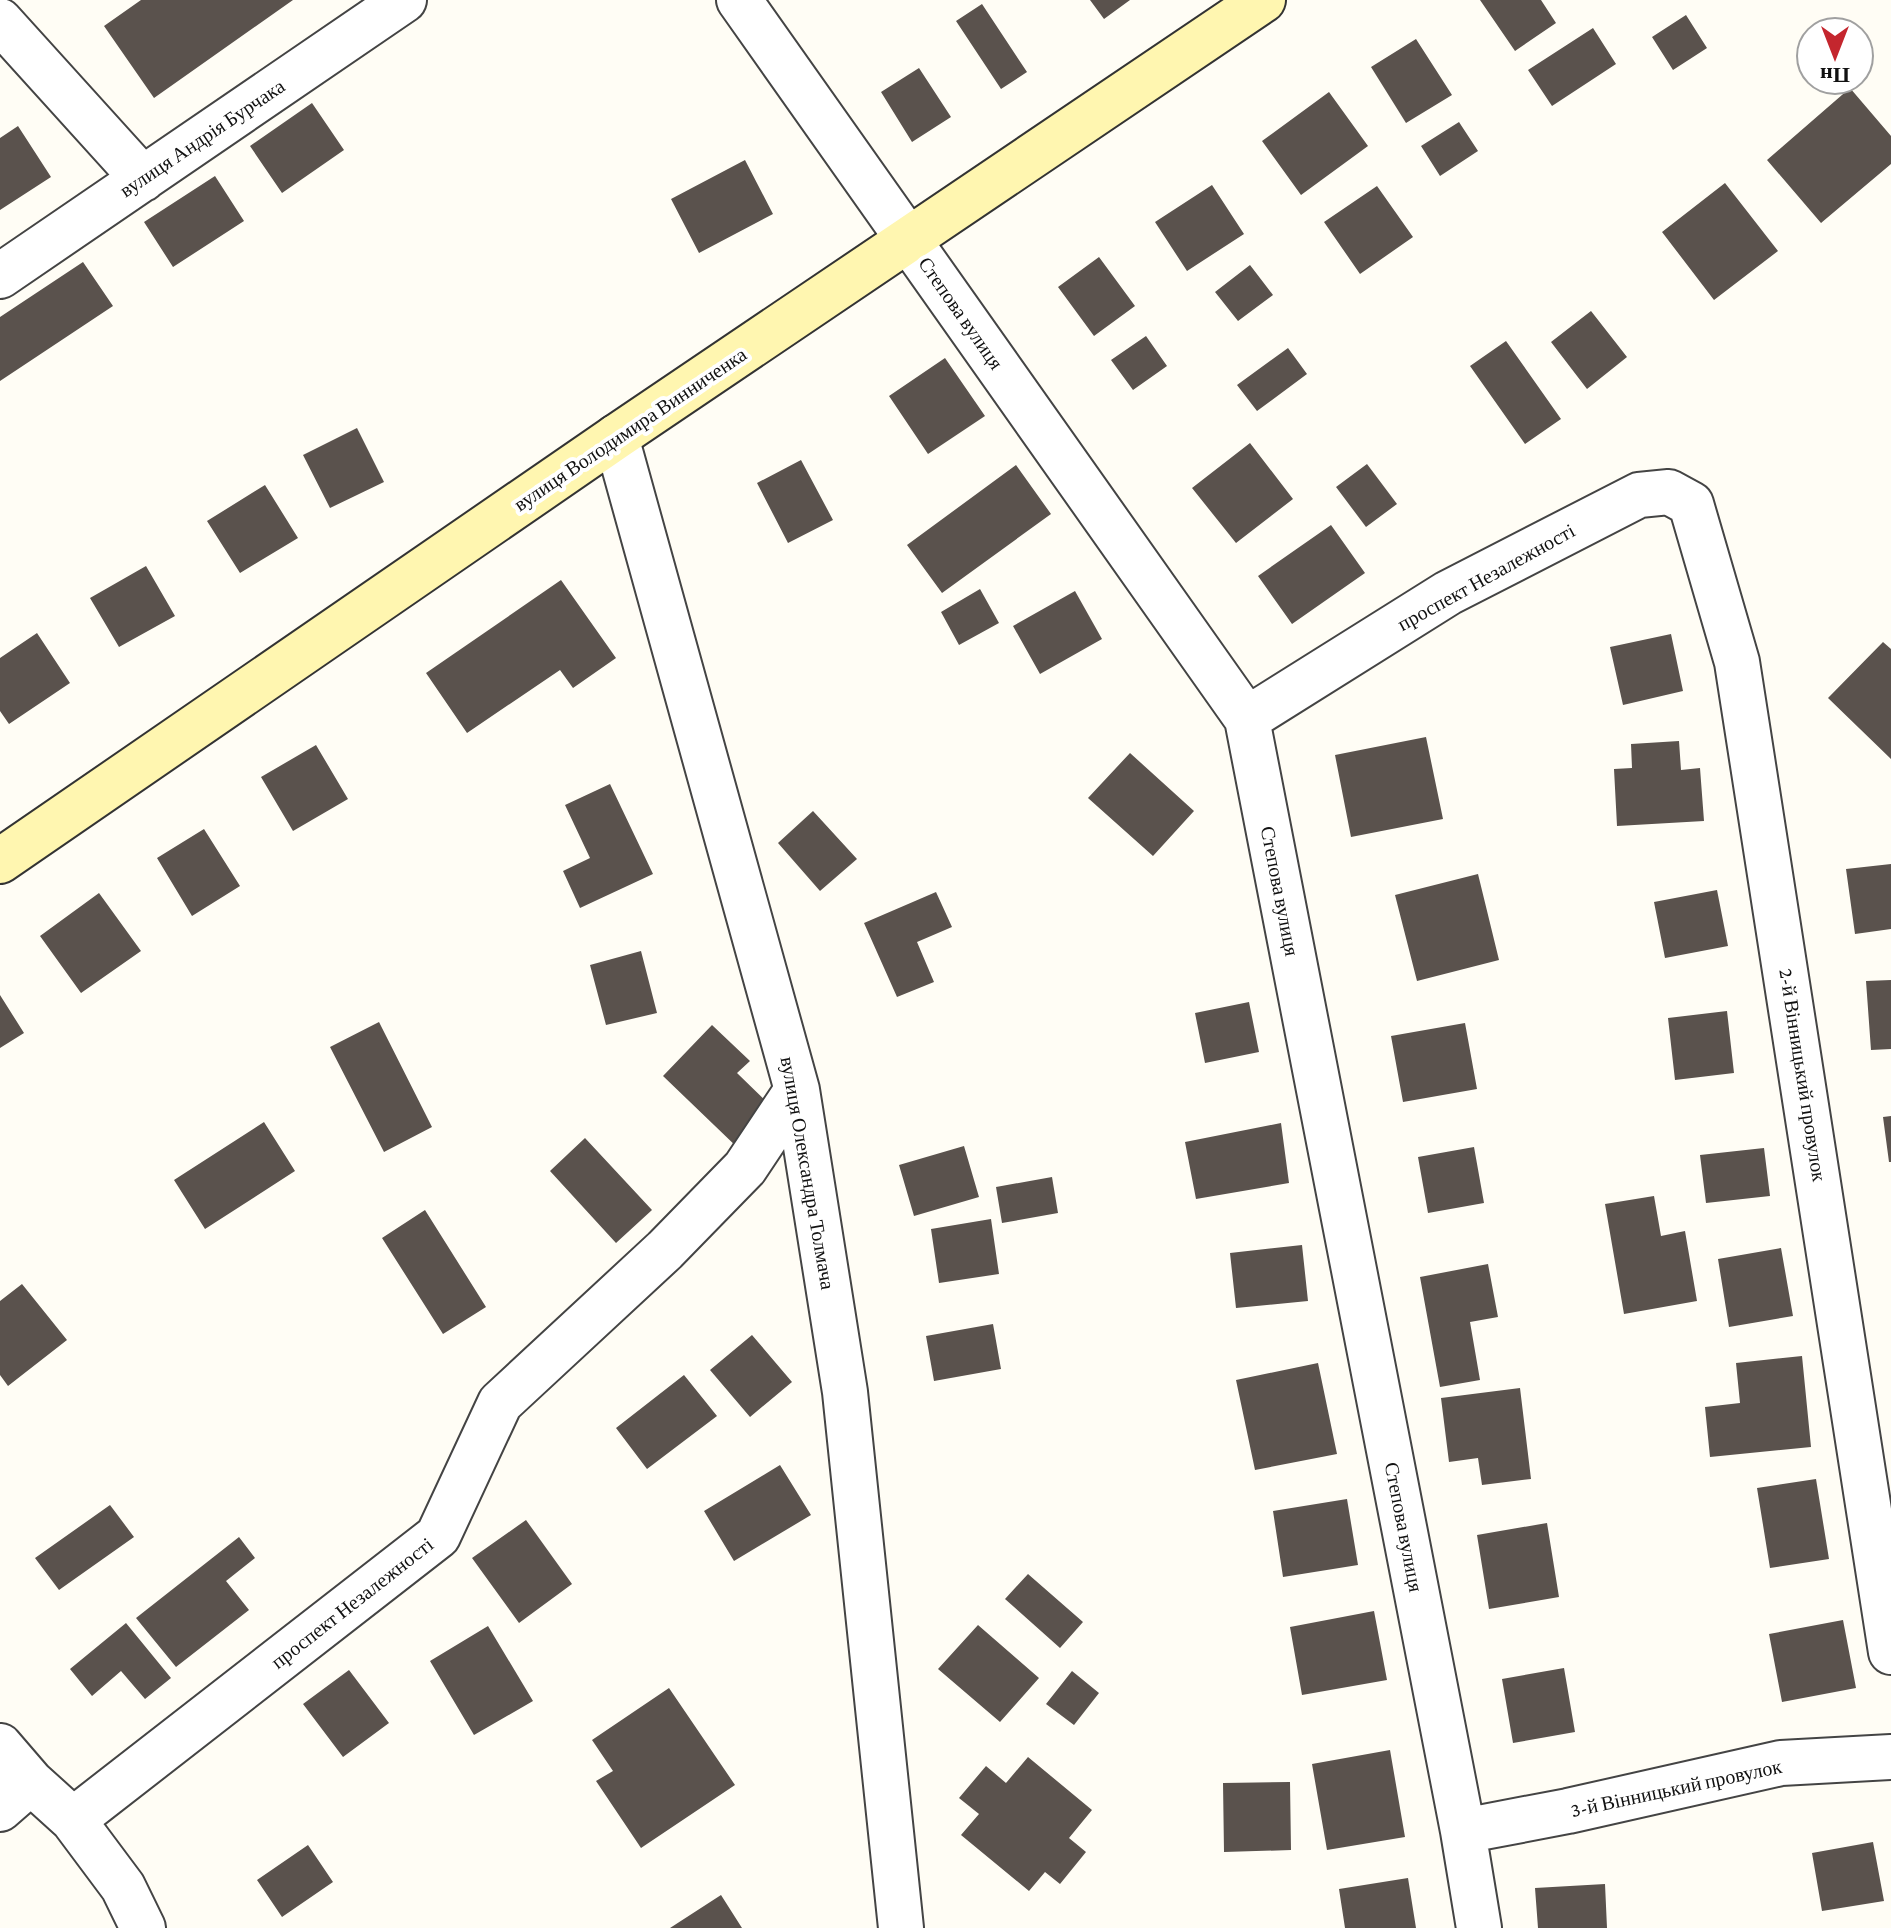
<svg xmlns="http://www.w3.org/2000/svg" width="1891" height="1928" viewBox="0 0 1891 1928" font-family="'Crimson Pro',serif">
  <rect width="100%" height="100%" fill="#fffdf5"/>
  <path fill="#5a524d" d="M 141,0 L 293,0 L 154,98 L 104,26 Z
    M 1090,0 L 1130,0 L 1104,19 Z
    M 1480,0 L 1541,0 L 1556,23 L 1515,51 Z
    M 982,4 L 1027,72 L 1001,89 L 956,21 Z
    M 1686,15 L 1707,48 L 1673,70 L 1652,37 Z
    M 1593,28 L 1616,64 L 1552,106 L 1528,70 Z
    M 1416,39 L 1452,95 L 1406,123 L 1371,67 Z
    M 919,68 L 951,117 L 912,142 L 881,92 Z
    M 1850,88 L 1891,136 L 1891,164 L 1821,223 L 1767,160 Z
    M 1329,92 L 1368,146 L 1301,195 L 1262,141 Z
    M 312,103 L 344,150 L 282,193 L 250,146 Z
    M 1459,122 L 1478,151 L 1440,176 L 1421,146 Z
    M 18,126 L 51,177 L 0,210 L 0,138 Z
    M 745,160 L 773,214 L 699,253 L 671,199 Z
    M 215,176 L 244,221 L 173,267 L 144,222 Z
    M 1725,183 L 1778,251 L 1714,300 L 1662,232 Z
    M 1212,185 L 1244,234 L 1187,271 L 1155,222 Z
    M 1377,186 L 1413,237 L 1360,274 L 1324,222 Z
    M 1099,257 L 1135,306 L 1094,336 L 1058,287 Z
    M 83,262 L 113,306 L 0,381 L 0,317 Z
    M 1250,265 L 1273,295 L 1238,321 L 1215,292 Z
    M 1591,311 L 1627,357 L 1587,389 L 1551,342 Z
    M 1146,336 L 1167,366 L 1133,390 L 1111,360 Z
    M 1506,341 L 1561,419 L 1525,444 L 1470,366 Z
    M 1288,348 L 1307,374 L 1257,411 L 1237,385 Z
    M 945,358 L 985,416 L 928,454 L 889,396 Z
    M 357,428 L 384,482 L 330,508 L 303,455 Z
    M 1250,443 L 1293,499 L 1236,543 L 1192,488 Z
    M 801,460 L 833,520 L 788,543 L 757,483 Z
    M 1367,464 L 1397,504 L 1366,527 L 1336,487 Z
    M 1016,465 L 1051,514 L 942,593 L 907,545 Z
    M 265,485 L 298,538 L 240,573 L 207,521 Z
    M 1331,525 L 1365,573 L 1292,624 L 1258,576 Z
    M 146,566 L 175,616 L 119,647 L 90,598 Z
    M 561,580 L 616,658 L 573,688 L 560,670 L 467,733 L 426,673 Z
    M 980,589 L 999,623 L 959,645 L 941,612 Z
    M 1075,591 L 1102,639 L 1040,674 L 1013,626 Z
    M 37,633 L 70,683 L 9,724 L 0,711 L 0,658 Z
    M 1671,634 L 1683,691 L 1623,705 L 1610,647 Z
    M 1883,642 L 1891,649 L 1891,759 L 1828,698 Z
    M 1426,737 L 1443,819 L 1351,837 L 1335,755 Z
    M 1679,741 L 1681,770 L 1700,768 L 1704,821 L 1617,826 L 1614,769 L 1632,768 L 1631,744 Z
    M 316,745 L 348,799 L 293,831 L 261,777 Z
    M 1130,753 L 1194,811 L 1153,856 L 1088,798 Z
    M 610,784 L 653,874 L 580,908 L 563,871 L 590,858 L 565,805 Z
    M 813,811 L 857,859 L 820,891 L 778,843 Z
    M 204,829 L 240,886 L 192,916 L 157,858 Z
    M 1891,864 L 1891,929 L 1855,934 L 1846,869 Z
    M 1478,874 L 1499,960 L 1417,981 L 1395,895 Z
    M 1717,890 L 1728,946 L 1665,958 L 1654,902 Z
    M 936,892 L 952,927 L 917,942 L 934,982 L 897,997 L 864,923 Z
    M 99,893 L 141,951 L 81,993 L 40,936 Z
    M 641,951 L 657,1013 L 606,1025 L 590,965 Z
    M 1891,980 L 1891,1049 L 1871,1050 L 1866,981 Z
    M 0,995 L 24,1033 L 0,1048 Z
    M 1249,1002 L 1259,1052 L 1205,1063 L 1195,1013 Z
    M 1727,1011 L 1734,1073 L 1675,1080 L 1668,1018 Z
    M 379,1022 L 432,1127 L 384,1152 L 330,1047 Z
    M 1465,1023 L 1477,1089 L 1403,1102 L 1391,1036 Z
    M 712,1025 L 750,1061 L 737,1073 L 777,1112 L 740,1150 L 663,1076 Z
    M 1891,1116 L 1891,1162 L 1889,1162 L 1883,1117 Z
    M 264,1122 L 295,1171 L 205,1229 L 174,1180 Z
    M 1281,1123 L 1289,1183 L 1196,1199 L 1185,1142 Z
    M 585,1138 L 652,1210 L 616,1243 L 550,1171 Z
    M 964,1146 L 979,1197 L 914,1216 L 899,1165 Z
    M 1474,1147 L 1484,1203 L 1428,1213 L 1418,1157 Z
    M 1764,1148 L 1770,1196 L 1706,1203 L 1700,1155 Z
    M 1052,1177 L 1058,1213 L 1002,1223 L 996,1187 Z
    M 1654,1196 L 1661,1236 L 1685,1231 L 1697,1301 L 1624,1314 L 1605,1204 Z
    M 425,1210 L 486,1307 L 443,1334 L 382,1238 Z
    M 991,1219 L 999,1274 L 939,1283 L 931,1229 Z
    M 1302,1245 L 1308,1301 L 1236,1308 L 1230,1253 Z
    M 1781,1248 L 1793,1316 L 1729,1327 L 1718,1259 Z
    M 1488,1264 L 1498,1317 L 1470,1322 L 1480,1380 L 1440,1387 L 1420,1277 Z
    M 22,1284 L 67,1340 L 8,1386 L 0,1375 L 0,1301 Z
    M 993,1324 L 1001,1369 L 934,1381 L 926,1336 Z
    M 752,1335 L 792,1382 L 750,1417 L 710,1370 Z
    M 1802,1356 L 1811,1447 L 1710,1457 L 1705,1407 L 1740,1403 L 1736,1363 Z
    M 1318,1363 L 1337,1454 L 1255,1470 L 1236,1380 Z
    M 684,1375 L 717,1416 L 647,1469 L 616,1428 Z
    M 1520,1388 L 1531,1479 L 1482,1485 L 1478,1458 L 1449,1462 L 1441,1398 Z
    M 780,1465 L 811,1515 L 734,1561 L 704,1511 Z
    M 1816,1479 L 1829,1559 L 1770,1568 L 1757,1488 Z
    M 1347,1499 L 1358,1565 L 1283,1577 L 1273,1511 Z
    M 110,1505 L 134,1537 L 59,1590 L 35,1558 Z
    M 526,1520 L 572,1584 L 519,1623 L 472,1558 Z
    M 1547,1523 L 1559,1597 L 1489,1609 L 1477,1535 Z
    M 239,1537 L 255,1558 L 226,1581 L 249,1610 L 176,1667 L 136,1618 Z
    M 1028,1574 L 1083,1622 L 1060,1648 L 1005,1599 Z
    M 1374,1611 L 1387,1680 L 1302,1695 L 1290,1627 Z
    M 1843,1620 L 1856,1688 L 1782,1702 L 1769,1634 Z
    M 126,1623 L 171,1678 L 145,1699 L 121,1671 L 92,1696 L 70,1669 Z
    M 978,1625 L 1039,1678 L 1000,1722 L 938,1669 Z
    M 488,1626 L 533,1701 L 474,1735 L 430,1661 Z
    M 1564,1668 L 1575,1732 L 1513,1743 L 1502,1679 Z
    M 349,1670 L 389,1723 L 343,1757 L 303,1704 Z
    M 1072,1671 L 1099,1693 L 1074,1725 L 1046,1704 Z
    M 669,1688 L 735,1785 L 641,1848 L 596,1781 L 613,1771 L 592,1740 Z
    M 1390,1750 L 1405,1837 L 1327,1850 L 1312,1764 Z
    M 1028,1757 L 1092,1810 L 1069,1838 L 1086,1852 L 1060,1884 L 1045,1872 L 1029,1891 L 961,1835 L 979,1814 L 959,1798 L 986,1766 L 1006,1783 Z
    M 1290,1782 L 1291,1850 L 1224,1852 L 1223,1783 Z
    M 1873,1842 L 1884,1901 L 1822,1911 L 1812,1853 Z
    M 308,1845 L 333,1882 L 282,1917 L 257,1880 Z
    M 1408,1878 L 1416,1928 L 1345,1928 L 1339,1889 Z
    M 1605,1884 L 1607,1928 L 1538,1928 L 1535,1888 Z
    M 721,1895 L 742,1928 L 670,1928 Z"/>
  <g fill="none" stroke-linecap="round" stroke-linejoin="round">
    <defs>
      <path id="minor" d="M 739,0 L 1247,719 L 1463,1831 L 1479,1928
        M 0,21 L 143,179
        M 0,276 L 404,0
        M 616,437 L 797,1090 L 845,1392 L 901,1928
        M 1247,719 L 1448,593 L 1639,495 L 1669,492 L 1691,504 L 1737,662 L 1891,1652
        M 0,1746 L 31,1782 L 73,1820 L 123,1887 L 143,1928
        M 0,1809 L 31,1782
        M 73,1820 L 438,1536 L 500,1403 L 665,1250 L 745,1168 L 797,1090
        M 1463,1831 L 1568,1811 L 1781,1763 L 1891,1757"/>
      <path id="secondary" d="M 0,861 L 616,437 L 1263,0"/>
    </defs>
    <use href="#minor" stroke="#444" stroke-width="48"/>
    <use href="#secondary" stroke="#333" stroke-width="48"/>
    <use href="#minor" stroke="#fff" stroke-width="44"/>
    <use href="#secondary" stroke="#fff6b0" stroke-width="44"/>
  </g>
  <g text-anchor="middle" stroke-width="8" stroke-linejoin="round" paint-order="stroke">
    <g font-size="20" fill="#111" stroke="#fff">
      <text transform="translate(202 138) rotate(-34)" y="7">вулиця Андрія Бурчака</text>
      <text transform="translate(961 313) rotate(55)" y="7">Степова вулиця</text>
      <text transform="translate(630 429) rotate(-34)" y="7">вулиця Володимира Винниченка</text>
      <text transform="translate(1486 577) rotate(-29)" y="7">проспект Незалежності</text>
      <text transform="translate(1280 891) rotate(79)" y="7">Степова вулиця</text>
      <text transform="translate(1803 1075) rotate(81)" y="7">2-й Вінницький провулок</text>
      <text transform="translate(808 1173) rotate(80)" y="7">вулиця Олександра Толмача</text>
      <text transform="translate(1404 1527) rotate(79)" y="7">Степова вулиця</text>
      <text transform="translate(352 1603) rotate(-38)" y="7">проспект Незалежності</text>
      <text transform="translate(1676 1788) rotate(-12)" y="7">3-й Вінницький провулок</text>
    </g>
  </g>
  <g transform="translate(1835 56) rotate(180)"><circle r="38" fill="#ffffff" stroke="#a0a0a0" stroke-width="2"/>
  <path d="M0-6L14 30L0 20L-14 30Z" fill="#c4262e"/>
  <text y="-12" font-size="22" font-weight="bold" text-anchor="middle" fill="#111111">Пн</text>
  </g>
</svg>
